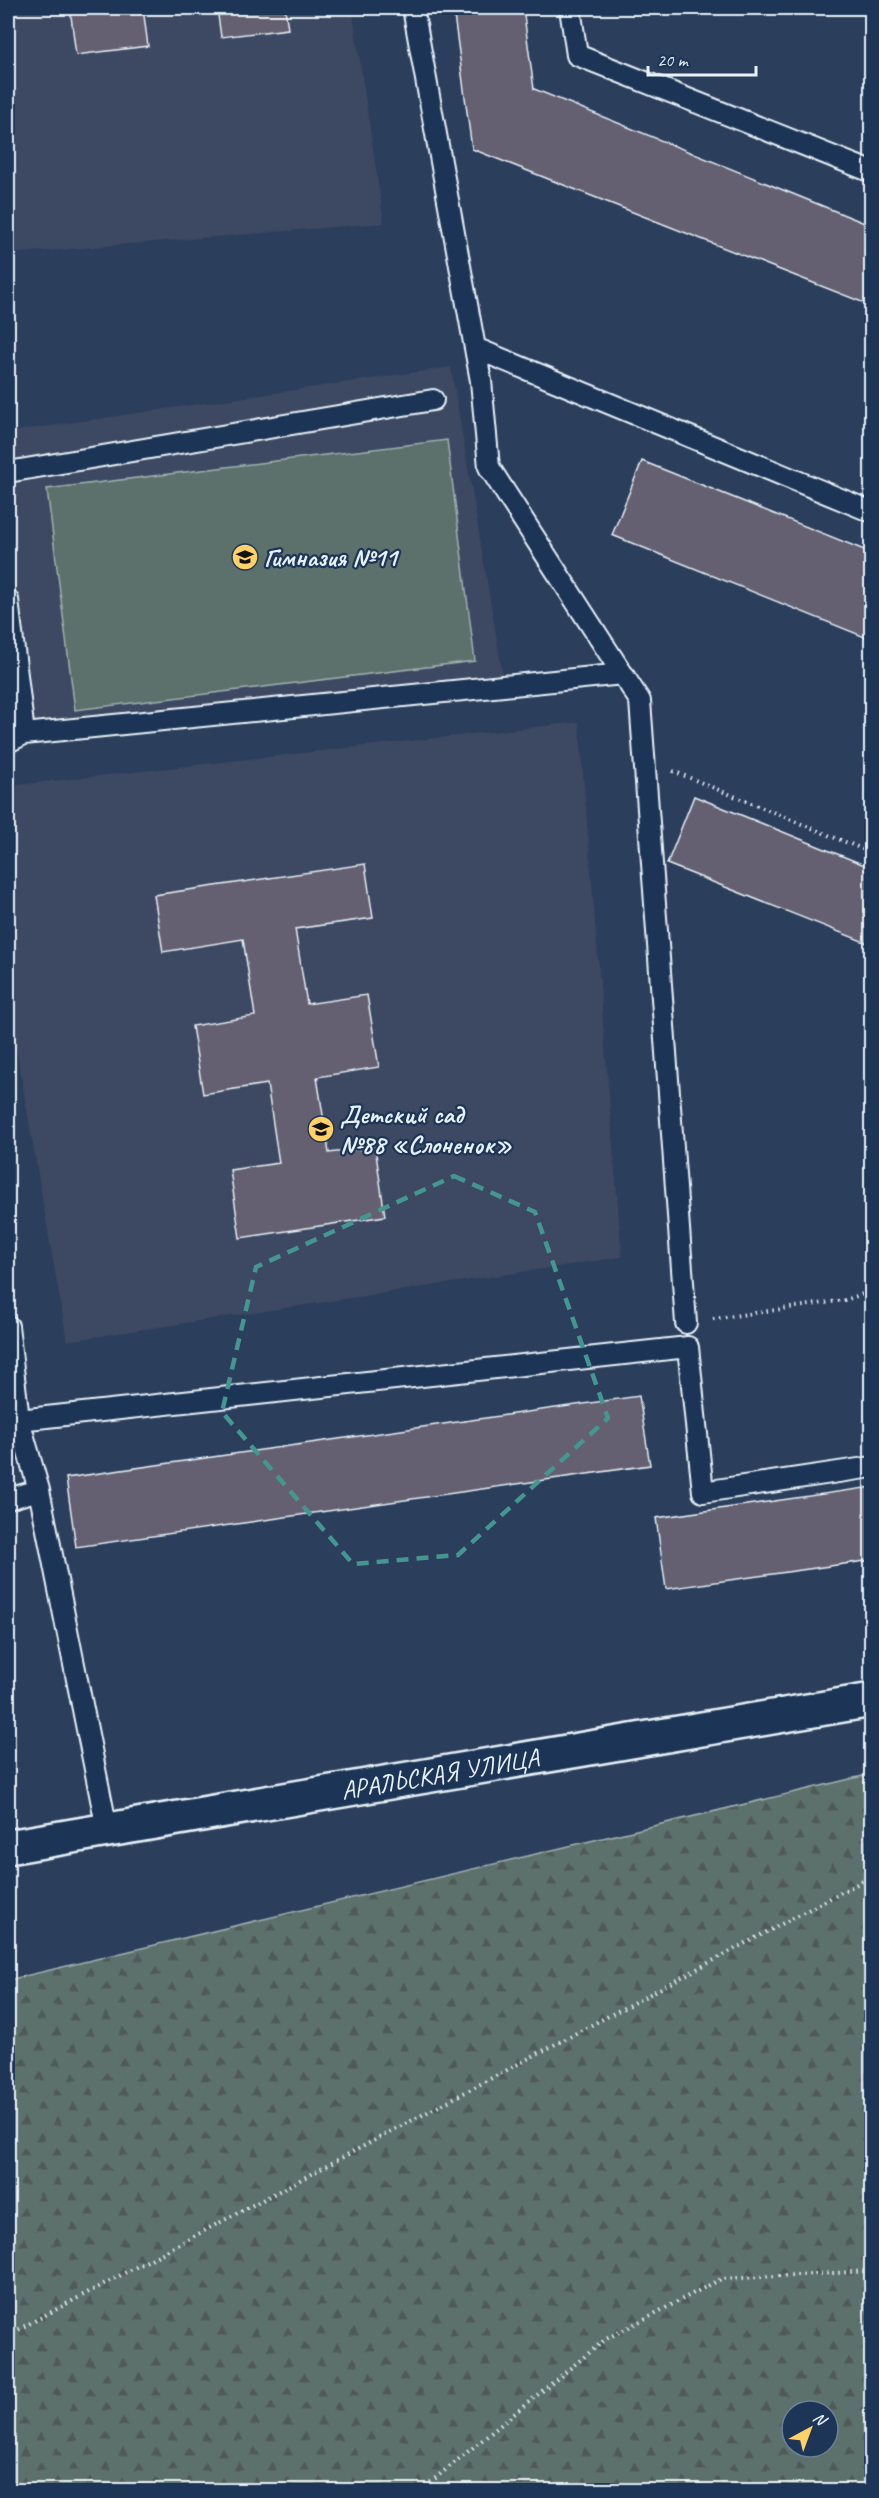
<svg xmlns="http://www.w3.org/2000/svg" width="879" height="2498" viewBox="0 0 879 2498" font-family="Caveat,sans-serif">
  <defs>
    <pattern id="forest-firs" width="22" height="20" patternUnits="userSpaceOnUse" patternTransform="scale(1.5)"><rect width="22" height="20" fill="#5d716c"/><path d="M5 1l3.5 6h-7zM16 11l3.5 6h-7z" fill="#505a59"/></pattern>
  </defs>
  <rect width="100%" height="100%" fill="#2b3e5c"/>
  <filter id="ink" filterUnits="userSpaceOnUse"><feTurbulence type="fractalNoise" baseFrequency=".0167" numOctaves="2"/><feDisplacementMap in="SourceGraphic" scale="12" xChannelSelector="R" yChannelSelector="G"/><feConvolveMatrix kernelMatrix="1 2 1 2 8 2 1 2 1" color-interpolation-filters="sRGB"/></filter>
  <g filter="url(#ink)">
    <path fill="#3c4862" d="M 8,8 L 352,8 L 384,223 L 8,254 Z
      M 451,367 L 504,682 L 8,736 L 8,432 Z
      M 579,722 L 622,1257 L 67,1341 L 8,1001 L 8,786 Z"/>
    <path fill="url(#forest-firs)" stroke="#a2b1b2" stroke-width="1.5" fill-rule="evenodd" d="M 871,1774 L 871,2490 L 8,2490 L 8,1980 ZM 792,2411 L 828,2411 L 828,2447 L 792,2447 Z"/>
    <path fill="#5d716c" stroke="#a2b1b2" stroke-width="1.5" d="M 447,440 L 475,661 L 75,710 L 47,489 Z"/>
    <path fill="#656171" stroke="#e8f1f8" stroke-width="1.5" d="M 70,8 L 143,8 L 148,46 L 76,55 Z
      M 217,8 L 285,8 L 288,29 L 221,37 Z
      M 453,8 L 523,8 L 534,89 L 872,226 L 872,306 L 472,149 Z
      M 642,461 L 872,553 L 872,640 L 612,535 Z
      M 694,796 L 872,868 L 872,945 L 667,864 Z
      M 365,864 L 373,918 L 295,929 L 307,1004 L 367,995 L 379,1067 L 317,1077 L 329,1153 L 375,1147 L 385,1216 L 240,1238 L 230,1170 L 279,1163 L 267,1084 L 203,1094 L 192,1026 L 255,1016 L 243,939 L 163,952 L 154,895 Z
      M 639,1396 L 650,1465 L 76,1547 L 66,1478 Z
      M 872,1487 L 872,1560 L 666,1589 L 656,1518 Z"/>
    <g fill="none" stroke-linecap="round" stroke-linejoin="round">
      <defs>
        <path id="lane" d="M 413,8 L 481,381 L 489,467 L 640,701 L 686,1323
          M 570,8 L 577,55 L 872,172
          M 475,348 L 872,512
          M 8,472 L 433,400
          M 8,600 L 24,734
          M 8,742 L 24,734 L 623,674
          M 8,1326 L 19,1420 L 39,1490 L 107,1829
          M 19,1420 L 688,1347 L 703,1492 L 872,1467
          M 8,1499 L 39,1490"/>
        <g id="street">
          <path id="s1" d="M 8,1847 L 872,1700"/>
        </g>
      </defs>
      <use href="#lane" stroke="#e8f1f8" stroke-width="24"/>
      <use href="#street" stroke="#e8f1f8" stroke-width="38"/>
      <path stroke="#e8f1f8" stroke-width="4" stroke-dasharray="1.5 4.5" stroke-linecap="butt" d="M 673,771 L 872,853
        M 713,1319 L 845,1300 L 872,1291
        M 8,2335 L 872,1876
        M 421,2490 L 606,2339 L 721,2279 L 872,2271"/>
      <use href="#lane" stroke="#1d3557" stroke-width="20"/>
      <use href="#street" stroke="#1d3557" stroke-width="33"/>
    </g>
  </g>
  <path fill="none" stroke="#459590" stroke-width="4.5" stroke-dasharray="12 8" stroke-linejoin="round" d="M 454,1176 L 535,1212 L 608,1418 L 458,1555 L 353,1564 L 222,1412 L 256,1267 Z"/>
  <defs>
    <symbol id="school-disc" viewBox="-11 -11 22 22"><circle r="9.5" fill="#ffd166" stroke="#1d3557"/><path d="M0-5L7-2L0 1L-7-2ZM-4 1L0 2.5L4 1V4Q0 6-4 4Z" fill="#111"/></symbol>
  </defs>
  <g fill-rule="evenodd">
    <use href="#school-disc" x="230" y="542" width="30" height="30"/>
    <use href="#school-disc" x="306" y="1114" width="30" height="30"/>
  </g>
  <g text-anchor="middle" stroke-width="4.5" stroke-linejoin="round" paint-order="stroke">
    <g font-size="26" font-weight="bold" fill="#e8f1f8" stroke="#1d3557" text-anchor="start">
      <text x="264" y="566">Гимназия №11</text>
      <text x="340" y="1123">Детский сад<tspan x="340" dy="30">№88 «Слоненок»</tspan></text>
    </g>
    <g font-size="26" fill="#e8f1f8" stroke="#1d3557">
      <text dy="9" stroke="none"><textPath href="#s1" startOffset="438">АРАЛЬСКАЯ УЛИЦА</textPath></text>
    </g>
  </g>
  <rect width="879" height="2498" fill="none" stroke="#1d3557" stroke-width="30"/>
  <rect x="15" y="15" width="849" height="2468" fill="none" stroke="#e8f1f8" stroke-width="2" filter="url(#ink)"/>
  <g transform="translate(810 2429) rotate(41)"><circle r="28" fill="#1d3557" stroke="#6e8097" stroke-width="1.5"/>
  <path d="M0-4.5L10 22L0 15L-10 22Z" fill="#ffd166"/>
  <text y="-9" font-size="16" font-weight="bold" text-anchor="middle" fill="#e8f1f8">N</text>
  </g>
  <path d="M648 66v9h108v-9" fill="none" stroke="#e8f1f8" stroke-width="3"/>
  <text x="657" y="66" font-size="18" fill="#e8f1f8" stroke="#1d3557" stroke-width="4.5" paint-order="stroke">20 m</text>
</svg>
